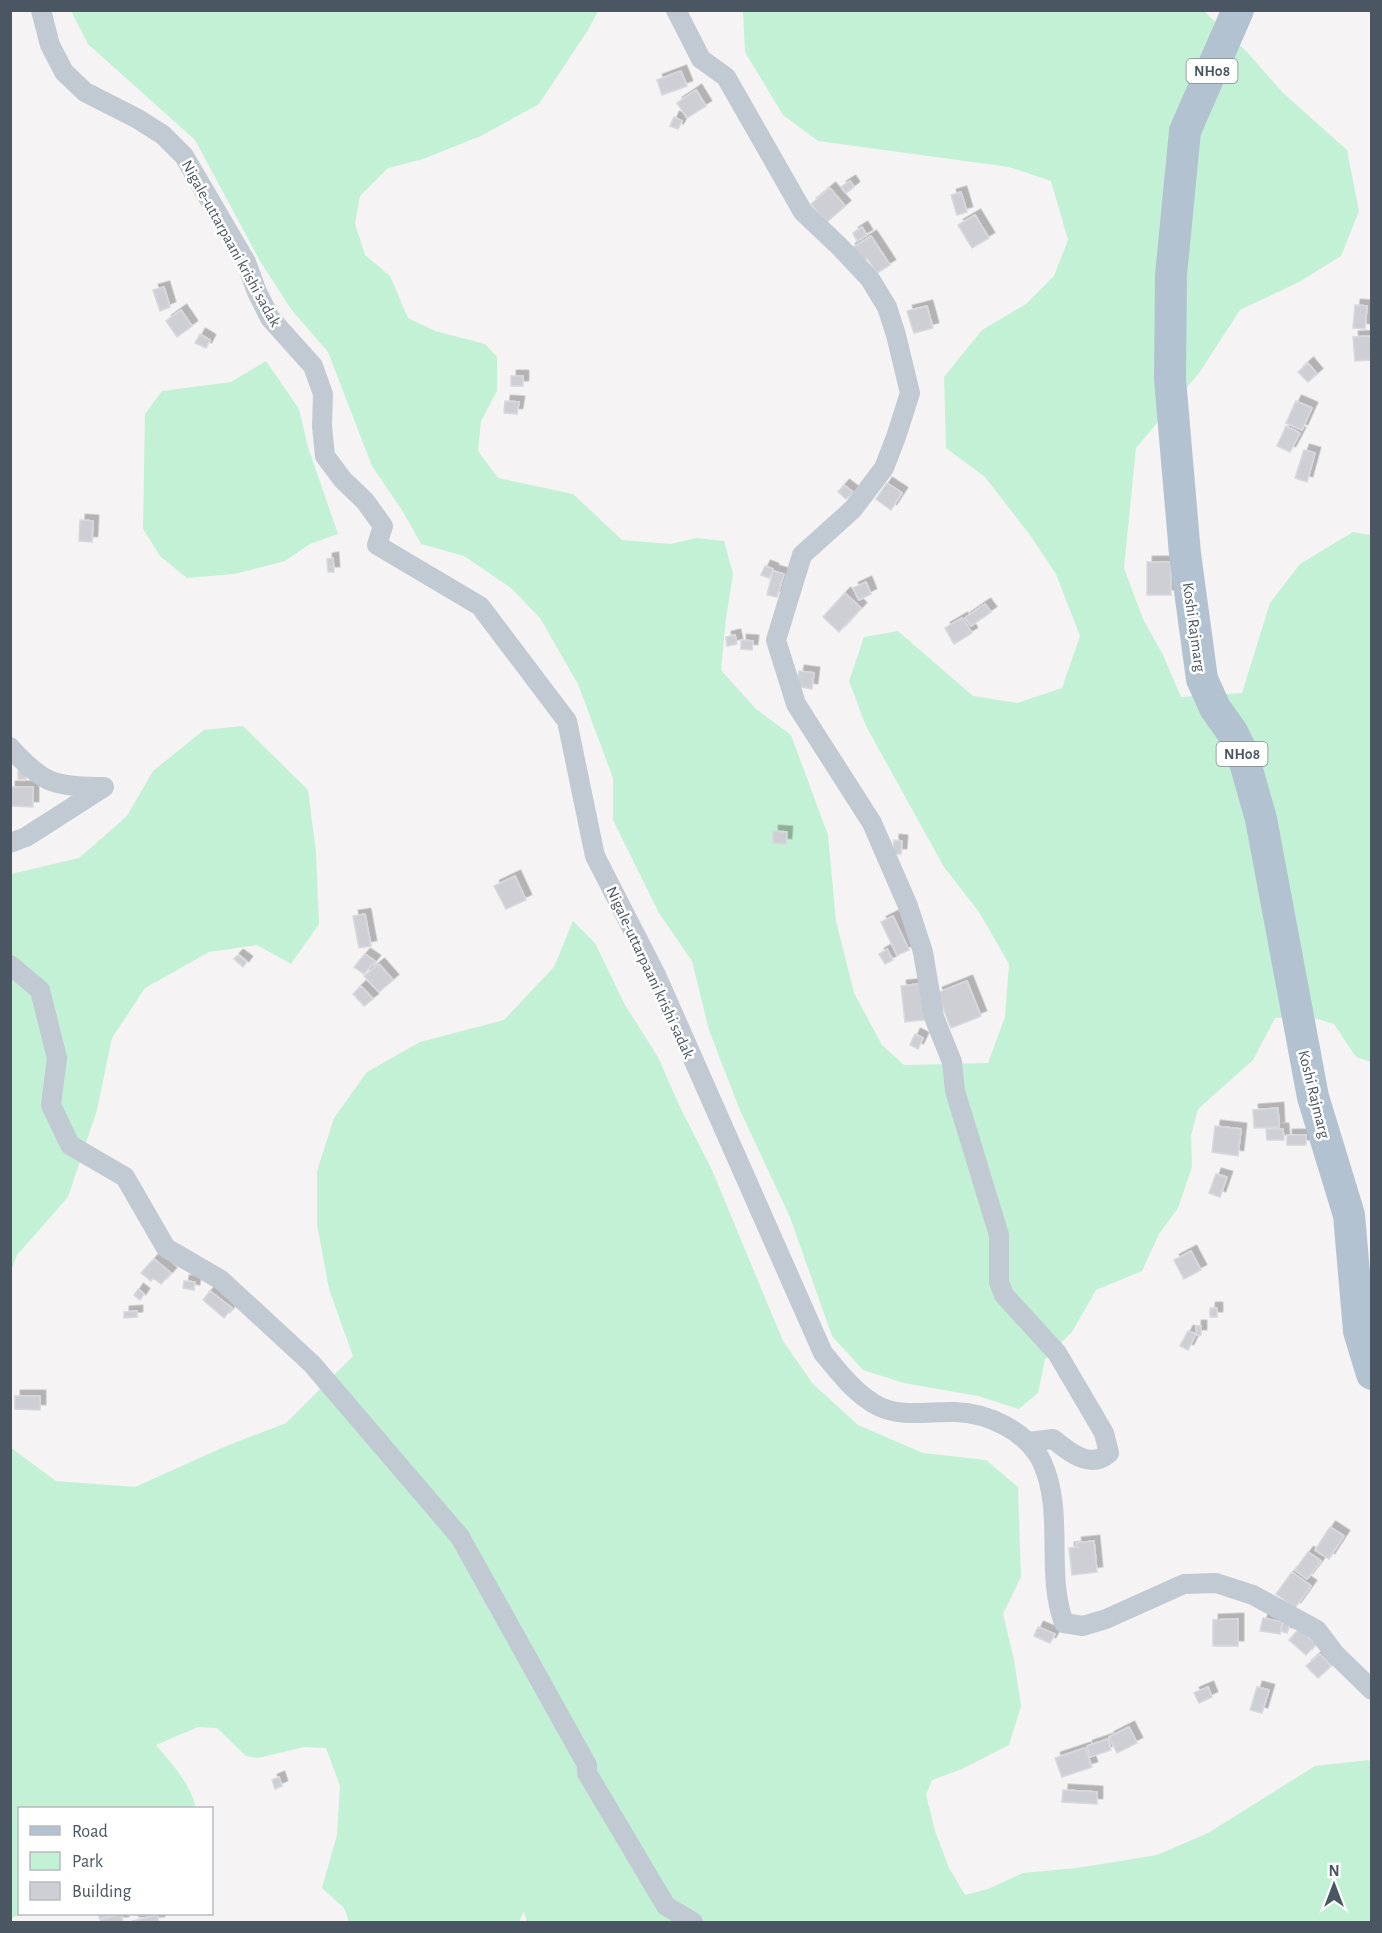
<svg xmlns="http://www.w3.org/2000/svg" width="1382" height="1933" viewBox="0 0 1382 1933" font-family="'Alegreya Sans',sans-serif">
  <defs>
    <filter id="shadow"><feDropShadow dx="5.5" dy="-5.5" stdDeviation="0" flood-color="#0004"/></filter>
  </defs>
  <rect width="100%" height="100%" fill="#f5f3f3"/>
  <path fill="#c3f1d5" d="M 71,11 L 598,11 L 588,30 L 539,104 L 481,136 L 423,159 L 388,168 L 360,196 L 355,224 L 365,255 L 390,276 L 408,318 L 435,331 L 485,344 L 497,357 L 497,391 L 481,421 L 478,451 L 498,478 L 573,494 L 622,540 L 671,544 L 696,538 L 724,541 L 733,574 L 726,618 L 721,670 L 756,709 L 791,735 L 828,835 L 836,921 L 854,993 L 882,1045 L 904,1065 L 988,1063 L 1005,1017 L 1009,964 L 979,912 L 944,867 L 866,726 L 849,681 L 864,637 L 898,631 L 973,696 L 1017,703 L 1062,688 L 1080,636 L 1056,574 L 1030,535 L 985,477 L 946,448 L 944,377 L 982,330 L 1026,304 L 1054,276 L 1068,240 L 1051,181 L 1009,167 L 818,141 L 783,115 L 745,52 L 743,11 L 1204,11 L 1247,52 L 1282,92 L 1347,150 L 1359,211 L 1341,256 L 1299,282 L 1240,310 L 1199,373 L 1136,448 L 1124,568 L 1143,619 L 1163,655 L 1181,697 L 1242,693 L 1270,603 L 1300,564 L 1353,532 L 1371,535 L 1371,1062 L 1356,1057 L 1334,1024 L 1311,1017 L 1275,1018 L 1253,1060 L 1198,1109 L 1191,1135 L 1192,1167 L 1178,1208 L 1159,1234 L 1142,1271 L 1096,1290 L 1072,1332 L 1045,1359 L 1038,1393 L 1019,1409 L 978,1396 L 904,1383 L 863,1370 L 832,1336 L 790,1217 L 739,1108 L 709,1030 L 692,961 L 659,913 L 613,820 L 613,778 L 578,684 L 540,618 L 511,588 L 464,556 L 421,544 L 402,510 L 372,466 L 328,352 L 291,309 L 260,261 L 195,140 L 88,44 Z
    M 266,361 L 299,409 L 308,447 L 338,534 L 310,544 L 285,561 L 234,574 L 187,578 L 160,556 L 143,529 L 145,414 L 162,391 L 231,382 Z
    M 243,726 L 308,790 L 316,852 L 319,924 L 291,964 L 257,945 L 209,952 L 145,988 L 112,1038 L 97,1110 L 68,1197 L 17,1255 L 11,1271 L 11,874 L 79,858 L 127,816 L 153,771 L 204,730 Z
    M 573,921 L 595,943 L 625,1005 L 658,1057 L 679,1105 L 712,1170 L 783,1341 L 813,1384 L 858,1425 L 923,1453 L 986,1460 L 1018,1487 L 1021,1577 L 1003,1614 L 1014,1660 L 1021,1706 L 1009,1745 L 962,1769 L 932,1780 L 926,1795 L 935,1831 L 949,1868 L 965,1895 L 988,1889 L 1023,1873 L 1077,1868 L 1157,1855 L 1208,1833 L 1315,1766 L 1368,1760 L 1372,1762 L 1371,1922 L 527,1922 L 524,1911 L 519,1922 L 349,1922 L 344,1908 L 322,1888 L 337,1835 L 340,1786 L 326,1748 L 304,1747 L 258,1758 L 246,1756 L 217,1728 L 198,1727 L 156,1745 C 172,1764 190,1783 196,1808 L 20,1808 L 20,1914 L 24,1914 L 11,1918 L 10,1447 L 56,1481 L 135,1487 L 224,1447 L 286,1423 L 353,1356 L 329,1289 L 317,1224 L 317,1171 L 334,1118 L 367,1072 L 420,1042 L 504,1020 L 554,967 Z"/>
  <path fill="#cdcfd5" stroke="#d7d9de" stroke-width="1.5" filter="url(#shadow)" d="M 681,71 L 687,86 L 662,95 L 657,80 Z
    M 696,90 L 706,106 L 687,118 L 677,103 Z
    M 674,117 L 682,121 L 678,129 L 670,126 Z
    M 850,181 L 854,187 L 846,193 L 841,187 Z
    M 830,188 L 845,206 L 827,222 L 811,204 Z
    M 961,192 L 967,212 L 957,215 L 951,195 Z
    M 975,215 L 989,238 L 972,248 L 958,225 Z
    M 862,227 L 867,235 L 857,241 L 853,233 Z
    M 871,236 L 890,265 L 877,273 L 867,258 L 859,263 L 850,249 Z
    M 164,287 L 170,307 L 160,311 L 153,290 Z
    M 1355,305 L 1367,306 L 1365,329 L 1353,328 Z
    M 927,306 L 933,328 L 914,333 L 907,311 Z
    M 181,310 L 192,326 L 177,337 L 166,321 Z
    M 200,334 L 210,340 L 206,348 L 195,343 Z
    M 1372,336 L 1372,360 L 1355,361 L 1353,337 Z
    M 1308,363 L 1317,374 L 1308,382 L 1298,372 Z
    M 511,376 L 523,376 L 523,386 L 511,386 Z
    M 505,401 L 519,402 L 517,414 L 504,413 Z
    M 1296,401 L 1312,408 L 1302,430 L 1286,423 Z
    M 1286,426 L 1300,433 L 1290,452 L 1277,446 Z
    M 1304,450 L 1315,453 L 1307,482 L 1295,478 Z
    M 887,483 L 902,493 L 891,510 L 876,499 Z
    M 844,485 L 853,492 L 846,499 L 838,492 Z
    M 80,520 L 93,521 L 92,542 L 79,541 Z
    M 333,558 L 334,572 L 328,572 L 327,559 Z
    M 1147,562 L 1171,562 L 1171,595 L 1147,595 Z
    M 765,566 L 773,569 L 769,578 L 761,575 Z
    M 773,571 L 784,574 L 777,597 L 767,595 Z
    M 866,582 L 871,594 L 859,600 L 853,588 Z
    M 845,593 L 861,608 L 839,632 L 823,617 Z
    M 985,604 L 991,612 L 971,626 L 965,618 Z
    M 962,618 L 972,633 L 954,644 L 945,628 Z
    M 735,635 L 737,644 L 727,646 L 726,637 Z
    M 741,640 L 753,641 L 752,650 L 741,649 Z
    M 799,671 L 814,673 L 812,689 L 796,686 Z
    M 18,771 L 26,771 L 26,779 L 18,779 Z
    M 10,787 L 33,787 L 33,807 L 10,806 Z
    M 773,831 L 787,832 L 786,844 L 773,843 Z
    M 894,840 L 902,841 L 901,854 L 893,854 Z
    M 515,876 L 526,900 L 506,909 L 494,886 Z
    M 365,914 L 371,946 L 359,948 L 353,916 Z
    M 893,916 L 909,950 L 897,955 L 881,922 Z
    M 887,949 L 893,960 L 885,964 L 879,954 Z
    M 365,954 L 375,961 L 364,974 L 354,967 Z
    M 238,955 L 247,962 L 243,967 L 234,959 Z
    M 379,964 L 393,980 L 379,992 L 364,976 Z
    M 967,981 L 981,1016 L 951,1028 L 937,993 Z
    M 927,983 L 932,1019 L 905,1022 L 901,986 Z
    M 361,986 L 373,999 L 364,1006 L 353,994 Z
    M 915,1034 L 923,1038 L 918,1049 L 910,1045 Z
    M 1278,1108 L 1279,1127 L 1254,1128 L 1253,1110 Z
    M 1215,1126 L 1241,1129 L 1238,1156 L 1212,1152 Z
    M 1266,1129 L 1283,1129 L 1284,1140 L 1267,1140 Z
    M 1287,1135 L 1306,1135 L 1306,1145 L 1287,1145 Z
    M 1216,1174 L 1227,1177 L 1220,1197 L 1209,1193 Z
    M 1191,1251 L 1201,1270 L 1184,1279 L 1174,1260 Z
    M 154,1259 L 171,1273 L 161,1284 L 153,1278 L 151,1281 L 141,1273 Z
    M 184,1281 L 195,1282 L 194,1290 L 183,1288 Z
    M 138,1289 L 144,1294 L 140,1300 L 134,1295 Z
    M 210,1291 L 232,1308 L 224,1318 L 203,1300 Z
    M 1210,1308 L 1217,1308 L 1217,1317 L 1210,1317 Z
    M 137,1311 L 137,1317 L 124,1318 L 124,1312 Z
    M 1196,1326 L 1201,1326 L 1201,1335 L 1196,1335 Z
    M 1188,1331 L 1196,1334 L 1188,1350 L 1180,1346 Z
    M 15,1396 L 40,1396 L 40,1410 L 15,1409 Z
    M 1330,1527 L 1344,1536 L 1329,1559 L 1315,1550 Z
    M 1094,1541 L 1097,1572 L 1072,1575 L 1069,1548 L 1077,1547 L 1076,1543 Z
    M 1308,1552 L 1321,1561 L 1307,1579 L 1295,1570 Z
    M 1292,1572 L 1311,1586 L 1295,1608 L 1276,1594 Z
    M 1263,1618 L 1282,1622 L 1280,1634 L 1260,1631 Z
    M 1238,1619 L 1238,1646 L 1213,1646 L 1213,1620 Z
    M 1283,1622 L 1290,1624 L 1287,1633 L 1281,1631 Z
    M 1038,1627 L 1055,1634 L 1050,1643 L 1034,1636 Z
    M 1299,1629 L 1316,1644 L 1306,1655 L 1289,1640 Z
    M 1320,1654 L 1331,1666 L 1318,1678 L 1306,1666 Z
    M 1208,1687 L 1212,1697 L 1199,1703 L 1194,1693 Z
    M 1257,1687 L 1269,1690 L 1262,1713 L 1250,1710 Z
    M 1129,1727 L 1137,1743 L 1117,1753 L 1109,1737 Z
    M 1108,1739 L 1111,1750 L 1090,1757 L 1087,1746 Z
    M 1085,1748 L 1092,1767 L 1062,1777 L 1055,1758 Z
    M 279,1777 L 282,1786 L 275,1789 L 272,1780 Z
    M 1063,1790 L 1097,1792 L 1097,1804 L 1062,1802 Z
    M 98,1914 L 114,1914 L 100,1919 Z
    M 121,1914 L 123,1922 L 101,1922 L 100,1920 Z
    M 157,1915 L 159,1922 L 134,1922 L 133,1921 Z"/>
  <g fill="none" stroke-linecap="round" stroke-linejoin="round">
    <path stroke="#c1cad2" stroke-width="20" d="M 41,10 L 50,45 L 64,72 L 85,92 L 138,119 L 163,135 L 184,156 L 246,262 L 257,292 L 270,318 L 313,366 L 323,394 L 322,426 L 325,456 L 343,480 L 365,501 L 383,526 L 377,545 L 480,606 L 567,721 L 595,856 L 656,975 L 823,1353 C 840,1373 855,1394 878,1406 C 902,1418 930,1411 955,1412 C 988,1413 1027,1431 1042,1462 C 1065,1513 1045,1572 1064,1623 L 1083,1626 L 1106,1619 L 1184,1584 L 1216,1583 L 1253,1595 L 1317,1630 L 1335,1654 L 1372,1690
      M 676,10 L 701,59 L 726,77 L 803,212 L 839,246 L 870,279 L 887,307 L 896,335 L 910,393 L 896,437 L 884,468 L 853,509 L 802,555 L 776,640 L 796,704 L 872,823 L 908,906 L 923,952 L 934,1017 L 952,1062 L 955,1091 L 999,1235 L 999,1282 L 1004,1295 L 1057,1353 L 1104,1433 L 1109,1453 C 1090,1470 1069,1452 1053,1439 L 1028,1442
      M 10,747 C 18,757 39,777 51,781 C 68,787 87,787 104,787
      M 10,843 L 26,837 L 104,787
      M 10,965 L 40,990 L 57,1058 L 51,1105 L 70,1145 L 125,1177 L 166,1248 L 221,1280 L 312,1364 L 460,1537 L 587,1765 L 587,1773 L 666,1906 L 693,1922"/>
    <path stroke="#b3c2d1" stroke-width="32" d="M 1238,10 L 1185,131 L 1171,275 L 1170,379 L 1185,554 L 1202,679 L 1215,708 L 1232,732 L 1242,752 L 1261,819 L 1313,1097 L 1349,1215 L 1359,1331 L 1372,1374"/>
  </g>
  <g text-anchor="middle" stroke-width="5" stroke-linejoin="round" paint-order="stroke">
    <g fill="#fff" stroke="#808990" stroke-width="1.5">
      <rect x="1186.5" y="59" width="51" height="24" rx="4.5"/>
      <rect x="1216.5" y="742" width="51" height="24" rx="4.5"/>
    </g>
    <g font-size="15" font-weight="bold" fill="#4a5661">
      <text x="1212" y="76">NH08</text>
      <text x="1242" y="759">NH08</text>
    </g>
    <g font-size="16" fill="#4a5661" stroke="#fff">
      <text transform="translate(232 243) rotate(61)" y="6">Nigale-uttarpaani krishi sadak</text>
      <text transform="translate(1195 627) rotate(82)" y="6">Koshi Rajmarg</text>
      <text transform="translate(651 972) rotate(65)" y="6">Nigale-uttarpaani krishi sadak</text>
      <text transform="translate(1315 1094) rotate(76)" y="6">Koshi Rajmarg</text>
    </g>
  </g>
  <rect width="1382" height="1933" fill="none" stroke="#4a5661" stroke-width="24"/>
  <rect x="18" y="1807" width="195" height="108" fill="#ffffff" stroke="#b7bbc0" stroke-width="1.5"/>
  <rect x="30" y="1826" width="30" height="9" fill="#b3c2d1" stroke="#b7bbc0" stroke-width="1.5"/>
  <text x="72" y="1837" font-size="18" fill="#4a5661">Road</text>
  <rect x="30" y="1852" width="30" height="18" fill="#c3f1d5" stroke="#b7bbc0" stroke-width="1.5"/>
  <text x="72" y="1867" font-size="18" fill="#4a5661">Park</text>
  <rect x="30" y="1882" width="30" height="18" fill="#cdcfd5" stroke="#b7bbc0" stroke-width="1.5"/>
  <text x="72" y="1897" font-size="18" fill="#4a5661">Building</text>
  <g transform="translate(1334 1885)" stroke="#ffffff" stroke-width="4.5" paint-order="stroke">
  <path d="M0-4.5L10 22L0 15L-10 22Z" fill="#4a5661"/>
  <text y="-9" font-size="16" font-weight="bold" text-anchor="middle" fill="#4a5661">N</text>
  </g>
</svg>
